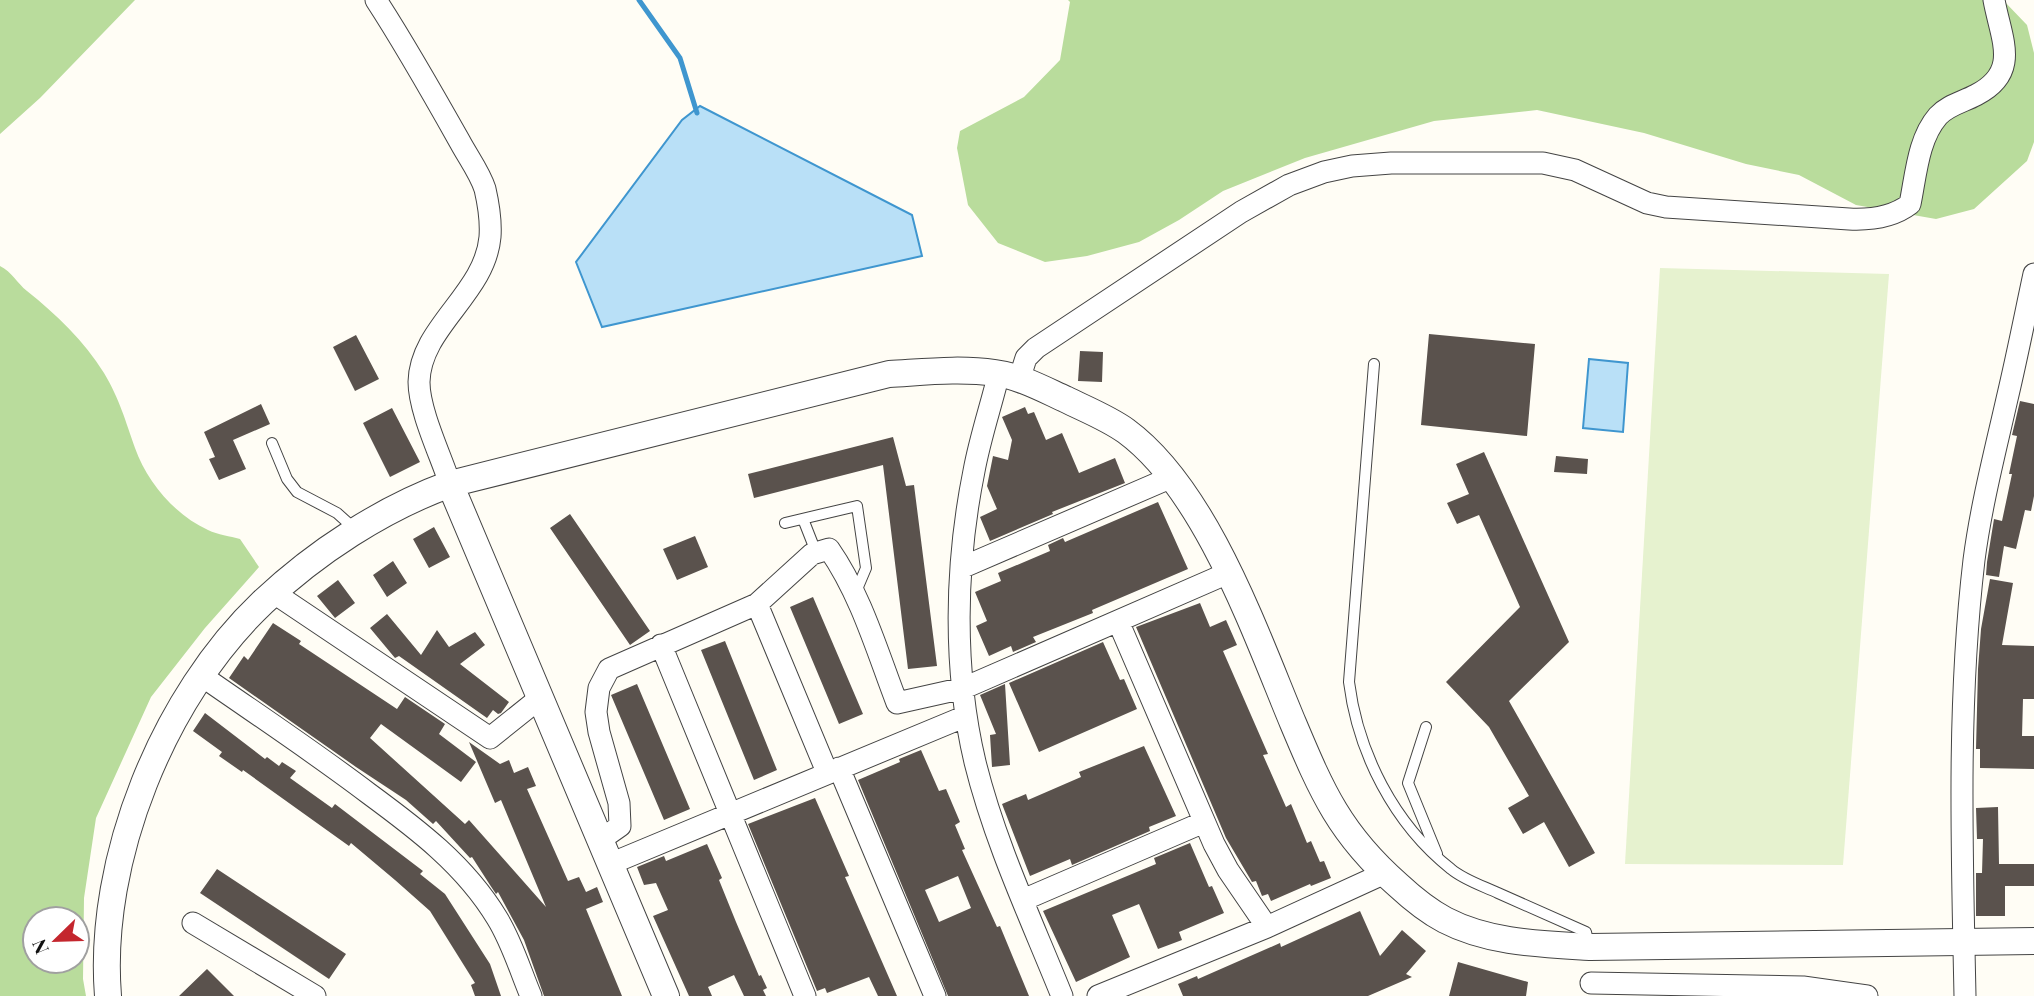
<svg xmlns="http://www.w3.org/2000/svg" width="2034" height="996" viewBox="0 0 2034 996" font-family="'Playfair Display',serif">
  <rect width="100%" height="100%" fill="#fffdf5"/>
  <path fill="#b9dc9c" fill-rule="evenodd" d="M 0,0 L 135,0 L 40,98 L 0,134 Z
    M 1068,0 L 2003,0 L 2027,25 L 2034,53 L 2034,142 L 2027,161 L 1974,209 L 1936,219 L 1856,205 L 1799,175 L 1746,164 L 1644,133 L 1537,110 L 1434,121 L 1305,158 L 1223,191 L 1179,220 L 1139,242 L 1087,256 L 1045,262 L 998,243 L 968,205 L 957,148 L 960,131 L 1024,97 L 1060,60 L 1070,2 Z
    M 0,266 C 12,272 17,283 27,291 C 57,315 84,341 104,373 C 120,400 125,420 135,448 C 147,482 175,515 208,530 C 218,535 230,536 240,539 L 259,567 L 205,628 L 151,697 L 96,818 L 84,898 L 83,979 L 86,996 L 0,996 ZM 35,919 L 77,919 L 77,961 L 35,961 Z"/>
  <path fill="#e6f2cf" d="M 1660,268 L 1889,274 L 1843,865 L 1625,864 Z"/>
  <path fill="#b9e0f7" stroke="#3f96cf" stroke-width="2" d="M 700,106 L 912,215 L 922,256 L 602,327 L 576,262 L 682,120 Z
    M 1589,359 L 1628,363 L 1623,432 L 1583,428 Z"/>
  <g fill="none" stroke-linecap="round" stroke-linejoin="round">
    <path stroke="#3f96cf" stroke-width="5" d="M 639,0 L 680,58 L 697,113"/>
  </g>
  <path fill="#5a524d" fill-rule="evenodd" d="M 1429,334 L 1535,344 L 1527,436 L 1421,425 Z
    M 356,335 L 379,379 L 355,391 L 333,347 Z
    M 1080,351 L 1103,352 L 1102,382 L 1078,381 Z
    M 2020,401 L 2034,404 L 2034,496 L 2031,511 L 2025,510 L 2016,549 L 2004,546 L 1999,577 L 1986,575 L 1987,562 L 1994,519 L 2002,521 L 2012,474 L 2009,474 L 2017,436 L 2012,435 Z
    M 261,404 L 270,424 L 233,440 L 246,469 L 219,480 L 209,459 L 215,457 L 204,432 Z
    M 1025,407 L 1028,414 L 1034,412 L 1046,440 L 1062,433 L 1079,473 L 1115,458 L 1125,483 L 1052,512 L 1053,514 L 990,541 L 980,517 L 997,509 L 987,486 L 993,456 L 1008,460 L 1012,440 L 1002,417 Z
    M 392,408 L 420,462 L 390,477 L 363,423 Z
    M 893,437 L 906,486 L 914,485 L 937,666 L 908,669 L 883,465 L 754,498 L 748,474 Z
    M 1484,452 L 1569,642 L 1509,701 L 1595,853 L 1569,867 L 1544,822 L 1523,834 L 1508,808 L 1529,796 L 1489,727 L 1446,682 L 1520,607 L 1479,515 L 1457,524 L 1447,503 L 1469,494 L 1456,464 Z
    M 1556,456 L 1588,459 L 1587,474 L 1554,472 Z
    M 1158,502 L 1188,569 L 1092,610 L 1093,613 L 1033,637 L 1036,642 L 1013,652 L 1011,646 L 989,656 L 976,626 L 987,621 L 975,592 L 1001,581 L 998,573 L 1050,551 L 1048,545 L 1063,538 L 1065,542 Z
    M 570,514 L 650,631 L 630,645 L 550,528 Z
    M 434,527 L 450,557 L 429,568 L 413,539 Z
    M 695,536 L 708,567 L 677,580 L 663,549 Z
    M 393,561 L 407,583 L 387,597 L 373,575 Z
    M 1990,579 L 2013,583 L 2002,645 L 2034,646 L 2034,699 L 2023,699 L 2022,736 L 2034,736 L 2034,769 L 1980,768 L 1980,749 L 1976,749 L 1978,669 L 1981,629 Z
    M 338,580 L 355,603 L 335,618 L 317,596 Z
    M 813,597 L 863,714 L 839,724 L 790,607 Z
    M 1200,603 L 1210,627 L 1226,620 L 1237,645 L 1223,651 L 1268,754 L 1263,755 L 1286,807 L 1291,804 L 1307,843 L 1311,841 L 1320,862 L 1324,861 L 1331,878 L 1311,886 L 1310,884 L 1271,901 L 1268,894 L 1262,896 L 1256,881 L 1252,882 L 1226,838 L 1136,627 Z
    M 387,614 L 421,655 L 437,630 L 449,647 L 475,632 L 485,645 L 460,664 L 509,702 L 501,713 L 498,714 L 493,710 L 487,718 L 399,656 L 395,658 L 370,628 Z
    M 273,623 L 301,641 L 299,644 L 397,709 L 405,697 L 445,724 L 439,734 L 476,762 L 461,782 L 381,724 L 370,738 L 465,824 L 469,820 L 546,907 L 501,800 L 495,803 L 469,742 L 500,764 L 509,760 L 514,773 L 528,767 L 536,786 L 527,789 L 568,881 L 579,877 L 586,892 L 597,887 L 603,902 L 586,909 L 622,996 L 544,996 L 524,940 L 498,892 L 496,894 L 490,885 L 472,857 L 470,858 L 436,821 L 433,824 L 406,800 L 356,767 L 229,678 L 244,656 L 248,660 Z
    M 725,641 L 777,770 L 754,780 L 701,650 Z
    M 1103,642 L 1120,680 L 1124,679 L 1137,709 L 1039,752 L 1009,683 Z
    M 637,684 L 690,809 L 664,820 L 611,695 Z
    M 1005,684 L 1010,765 L 992,767 L 990,735 L 996,734 L 980,695 Z
    M 205,713 L 265,759 L 267,757 L 279,766 L 282,762 L 296,771 L 290,778 L 332,808 L 335,804 L 423,871 L 420,874 L 445,894 L 490,964 L 501,996 L 475,996 L 471,985 L 475,983 L 430,911 L 395,880 L 351,843 L 349,846 L 243,770 L 242,772 L 219,756 L 222,752 L 193,731 Z
    M 1144,746 L 1176,816 L 1149,827 L 1150,831 L 1072,865 L 1070,859 L 1030,876 L 1002,804 L 1026,794 L 1028,800 L 1081,777 L 1079,772 Z
    M 921,750 L 939,791 L 946,789 L 960,822 L 955,825 L 965,849 L 962,850 L 997,927 L 1000,926 L 1029,996 L 948,996 L 858,780 L 900,762 L 899,759 ZM 958,876 L 971,908 L 939,922 L 925,890 Z
    M 815,798 L 849,876 L 845,877 L 897,996 L 878,996 L 869,977 L 827,993 L 825,988 L 817,991 L 748,824 Z
    M 1998,807 L 1999,864 L 2034,864 L 2034,886 L 2005,886 L 2005,916 L 1976,916 L 1976,873 L 1982,873 L 1983,839 L 1977,839 L 1976,808 Z
    M 1190,843 L 1209,887 L 1212,886 L 1224,913 L 1179,932 L 1182,940 L 1158,949 L 1139,904 L 1112,915 L 1130,957 L 1076,982 L 1043,911 L 1156,864 L 1154,858 Z
    M 707,844 L 722,878 L 719,880 L 736,922 L 759,976 L 761,975 L 767,988 L 763,990 L 766,996 L 744,996 L 734,975 L 708,987 L 712,996 L 689,996 L 653,916 L 668,910 L 656,883 L 644,885 L 637,867 L 664,856 L 666,861 Z
    M 217,869 L 346,954 L 329,979 L 200,893 Z
    M 1360,911 L 1380,956 L 1402,930 L 1426,951 L 1406,974 L 1412,977 L 1368,996 L 1183,996 L 1178,984 L 1197,976 L 1198,979 L 1280,943 L 1281,947 Z
    M 1458,962 L 1528,982 L 1526,996 L 1449,996 Z
    M 207,969 L 234,996 L 179,996 Z"/>
  <g fill="none" stroke-linecap="round" stroke-linejoin="round">
    <defs>
      <path id="service" d="M 1374,364 L 1349,682 C 1358,753 1394,824 1451,869 C 1464,880 1483,886 1498,893 C 1528,906 1557,919 1586,932 L 1589,945
        M 272,443 L 287,479 L 297,492 L 337,513 L 357,531
        M 803,519 L 816,552
        M 785,523 L 857,506 L 866,568 L 855,594
        M 1426,727 L 1408,783 L 1437,854"/>
      <path id="minor" d="M 376,0 C 406,46 433,94 460,142 C 468,157 480,173 485,189 C 488,202 491,223 490,237 C 485,294 420,327 419,382 C 419,411 441,456 450,484
        M 999,373 C 991,406 980,438 974,471 C 955,565 953,669 975,762 C 995,843 1031,919 1062,996
        M 1019,380 L 1026,358 L 1036,348 L 1241,212 L 1289,185 L 1324,172 L 1352,166 L 1391,163 L 1543,163 L 1575,170 L 1647,203 L 1666,207 L 1849,219 C 1870,220 1892,218 1910,204 C 1916,175 1918,139 1938,116 C 1948,105 1963,102 1976,95 C 2021,72 2001,39 1994,0
        M 961,568 L 1172,477
        M 274,593 L 490,738 L 540,698
        M 757,604 L 827,772
        M 1118,621 L 1214,844 L 1228,870 L 1267,927
        M 661,645 L 805,996
        M 202,676 C 258,715 314,752 368,793 C 417,829 465,865 497,918 C 512,942 520,970 531,996
        M 839,768 L 935,996
        M 600,840 L 620,826 L 619,803 L 599,732 L 596,712 L 599,688 L 609,669 L 757,604 L 812,554 L 829,549 C 861,595 877,651 897,703 L 964,688 L 1228,573
        M 610,864 L 966,716
        M 1023,900 L 1204,822
        M 193,923 L 315,996
        M 1591,983 L 1803,987 L 1867,996
        M 1098,996 L 1267,927 L 1385,873
        M 1965,996 C 1962,850 1957,705 1974,560 C 1981,506 1995,452 2007,399 C 2017,357 2025,316 2034,274"/>
      <path id="tertiary" d="M 108,996 C 97,859 164,696 263,602 C 316,552 382,509 450,484
        M 666,996 L 450,484 L 889,374 C 925,372 960,368 995,373 C 1019,376 1043,389 1065,399 C 1085,409 1108,418 1126,431 C 1206,490 1255,632 1293,723 C 1322,792 1340,834 1398,885 C 1412,898 1428,911 1445,920 C 1489,943 1541,944 1590,947 L 2034,941"/>
    </defs>
    <use href="#service" stroke="#444" stroke-width="12"/>
    <use href="#minor" stroke="#444" stroke-width="23"/>
    <use href="#tertiary" stroke="#444" stroke-width="28"/>
    <use href="#service" stroke="#fff" stroke-width="10"/>
    <use href="#minor" stroke="#fff" stroke-width="21"/>
    <use href="#tertiary" stroke="#fff" stroke-width="26"/>
  </g>
  <g transform="translate(56 940) rotate(247)"><circle r="33" fill="#ffffff" stroke="#a0a0a0" stroke-width="2"/>
  <path d="M0-5L12 26L0 18L-12 26Z" fill="#c4262e"/>
  <text y="-10" font-size="19" font-weight="bold" text-anchor="middle" fill="#111111">N</text>
  </g>
</svg>
